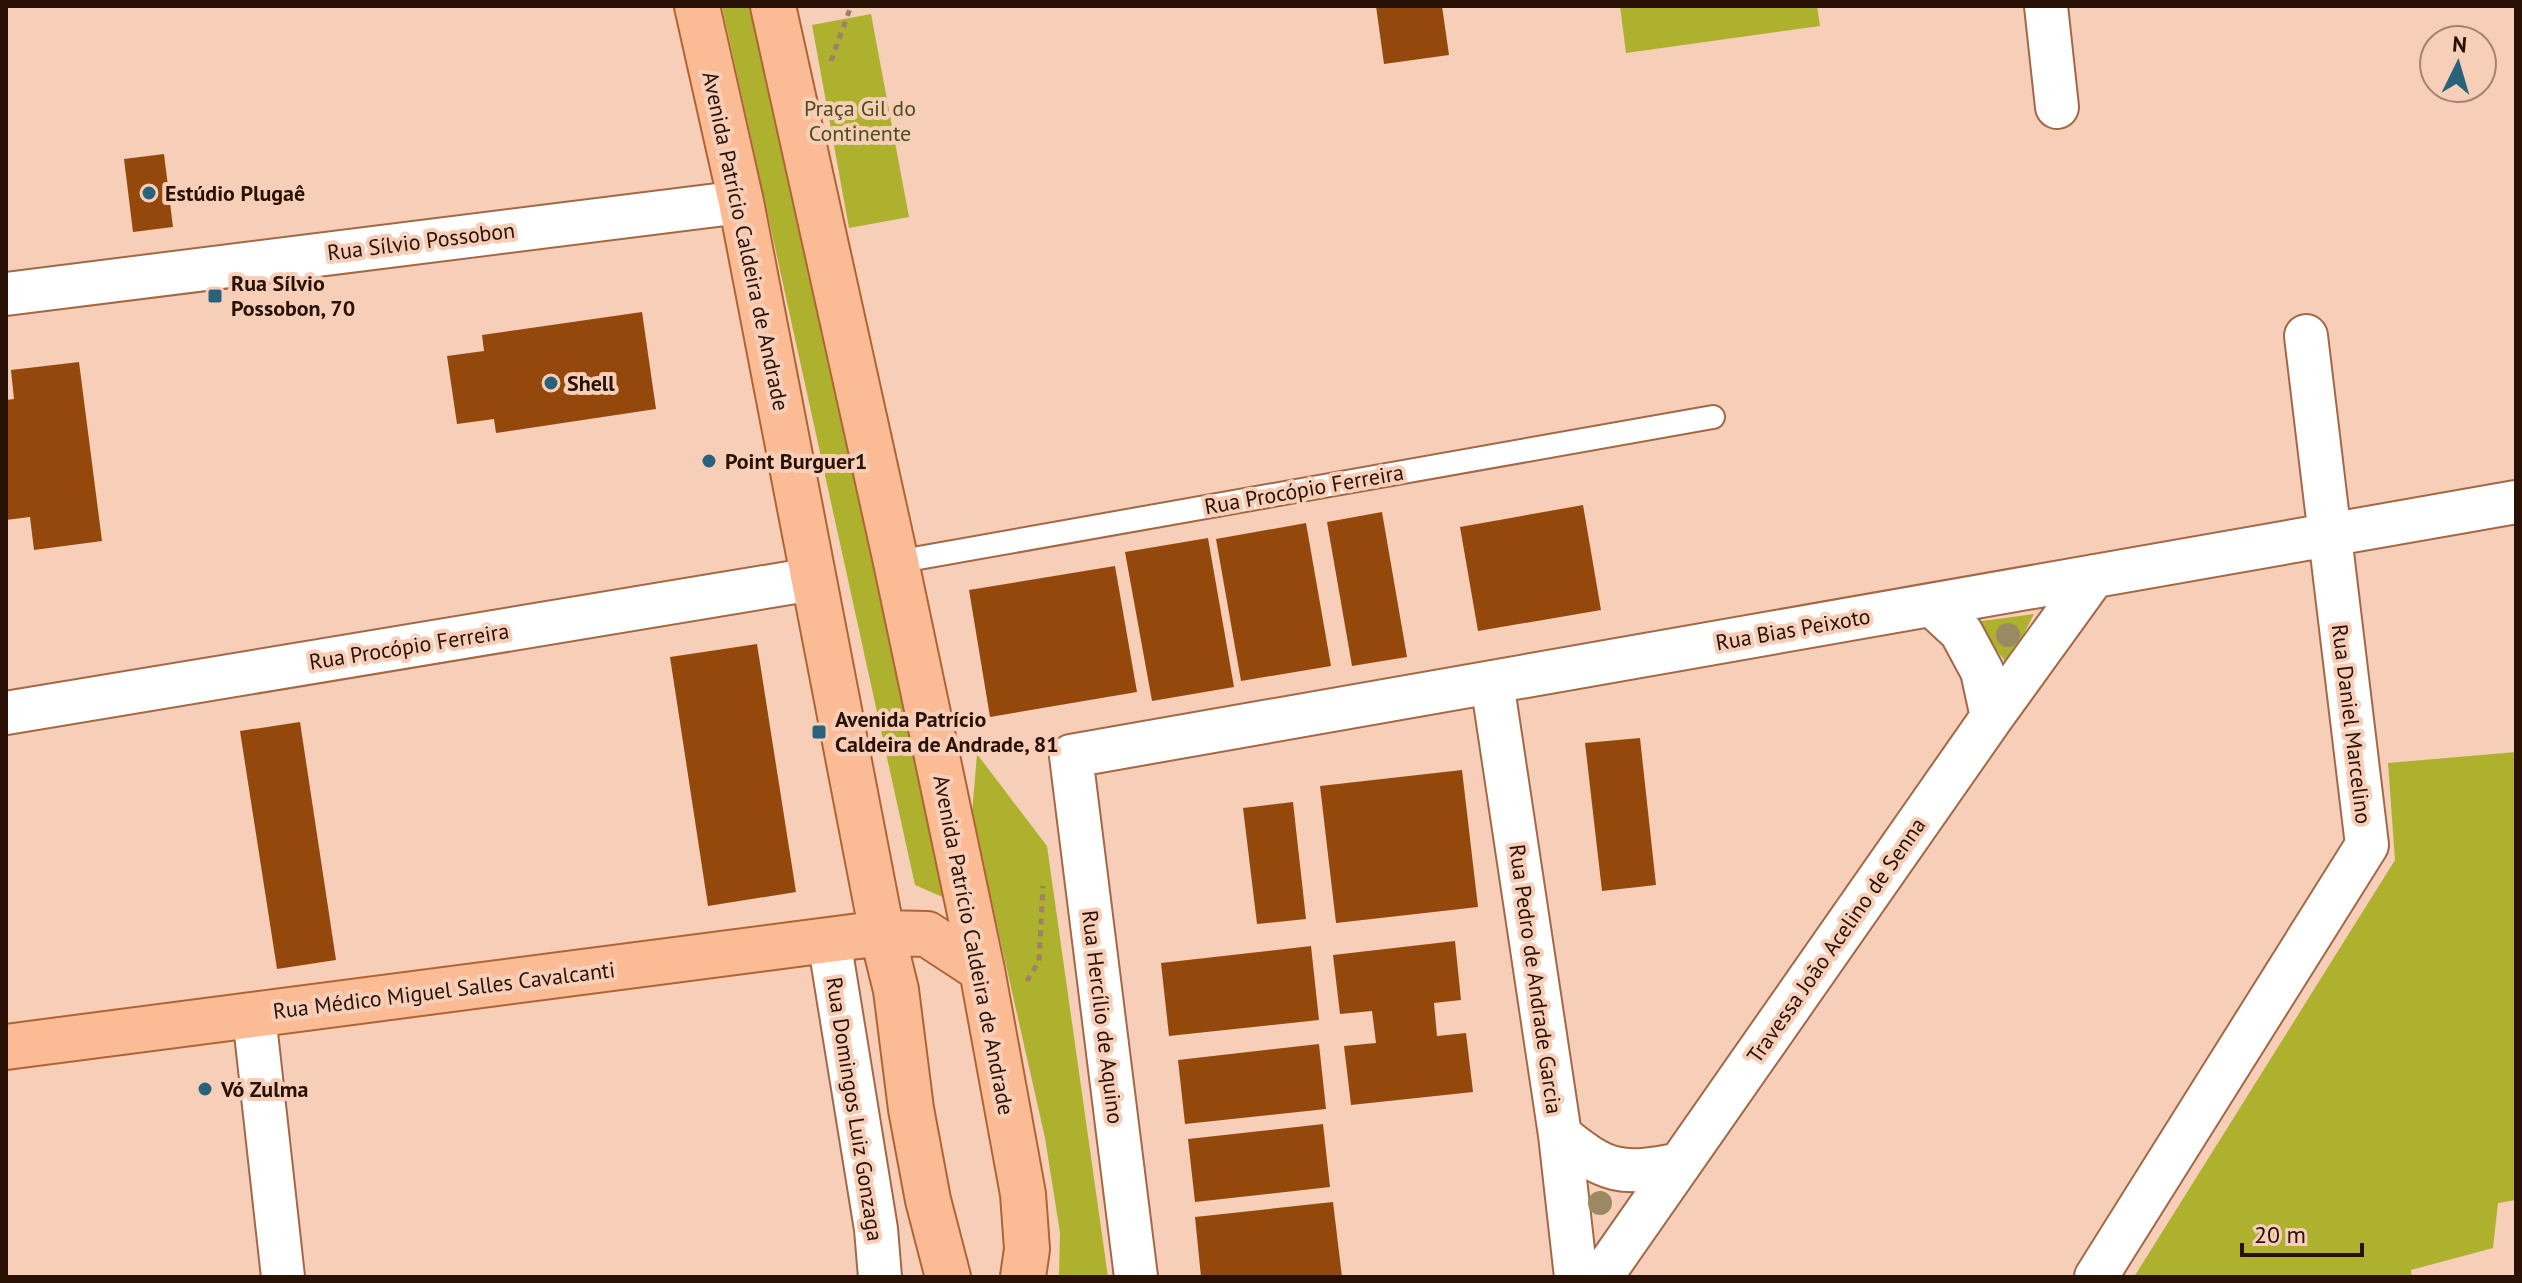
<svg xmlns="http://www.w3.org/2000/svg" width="2522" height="1283" viewBox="0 0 2522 1283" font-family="'PT Sans',sans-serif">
  <rect width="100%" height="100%" fill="#f7cfb9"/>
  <path fill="#adb12d" d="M 722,6 L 756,6 L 954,902 L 915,885 Z
    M 1620,6 L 1817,6 L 1820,26 L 1626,53 Z
    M 871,14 L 909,217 L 849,228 L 812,25 Z
    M 2034,614 L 2008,665 L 1975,622 Z
    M 2516,752 L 2516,1200 L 2498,1203 L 2493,1248 L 2411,1270 L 2412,1277 L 2134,1277 L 2395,860 L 2388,763 Z
    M 977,754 L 1047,846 L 1108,1277 L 1059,1277 L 1060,1233 L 1045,1138 L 972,814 Z"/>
  <path fill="#95480b" d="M 1376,6 L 1442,6 L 1449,55 L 1384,64 Z
    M 164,154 L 173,227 L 133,232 L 124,159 Z
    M 642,312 L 656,409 L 496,433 L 494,419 L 457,424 L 447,356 L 484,351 L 482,335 Z
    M 79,362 L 102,541 L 34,550 L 30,517 L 6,520 L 6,400 L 14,399 L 11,370 Z
    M 1583,505 L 1601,610 L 1478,631 L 1460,527 Z
    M 1382,512 L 1407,657 L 1352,666 L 1327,522 Z
    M 1306,523 L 1331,666 L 1241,681 L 1216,539 Z
    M 1208,538 L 1234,687 L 1152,701 L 1125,552 Z
    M 1115,566 L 1137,692 L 990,717 L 969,590 Z
    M 757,644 L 796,892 L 708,906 L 670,657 Z
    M 300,722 L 336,960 L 277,969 L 240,731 Z
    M 1640,738 L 1656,885 L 1602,891 L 1585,743 Z
    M 1462,770 L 1478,907 L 1336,923 L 1320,786 Z
    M 1293,802 L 1306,919 L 1257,924 L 1243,808 Z
    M 1455,941 L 1461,1000 L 1434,1003 L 1437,1036 L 1466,1033 L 1473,1092 L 1351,1105 L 1344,1046 L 1376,1043 L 1372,1011 L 1340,1014 L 1333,955 Z
    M 1311,946 L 1319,1020 L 1169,1036 L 1161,963 Z
    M 1319,1044 L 1326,1109 L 1185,1124 L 1178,1060 Z
    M 1323,1124 L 1330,1187 L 1195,1202 L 1188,1139 Z
    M 1333,1202 L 1342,1277 L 1201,1277 L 1195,1217 Z"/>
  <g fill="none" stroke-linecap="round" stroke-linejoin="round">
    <defs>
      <path id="service" d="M 896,562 L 1713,417"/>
      <path id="minor" d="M 2046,6 L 2057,107
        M 6,294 L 741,202
        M 1932,605 L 1961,632 L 1982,671 L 1992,717
        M 1492,682 L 1560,1135 L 1576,1277
        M 6,713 L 813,579
        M 829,940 L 876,1229 L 880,1277
        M 254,1015 L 283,1277
        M 1560,1135 C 1606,1173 1621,1176 1680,1164
        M 1136,1277 L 1071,756 L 2516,502
        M 1601,1277 L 1992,717 L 2094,576
        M 2096,1277 L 2367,845 L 2306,336"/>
      <path id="primary" d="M 697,6 L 741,202 L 882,933 L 896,990 L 911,1109 L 928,1200 L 948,1277
        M 773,6 L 896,562 L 982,970 L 1023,1194 L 1027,1249 L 1023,1277
        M 6,1047 L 882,933 L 927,934 L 982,970"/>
    </defs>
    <use href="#service" stroke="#a36845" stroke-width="26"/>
    <use href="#minor" stroke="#a36845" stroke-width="46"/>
    <use href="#primary" stroke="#b06434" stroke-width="48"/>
    <path stroke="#a07f6d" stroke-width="5" stroke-dasharray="6 6" stroke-linecap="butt" d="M 831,61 L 851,6
      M 1027,981 L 1039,961 L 1043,886"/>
    <use href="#service" stroke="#fff" stroke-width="22"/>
    <use href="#minor" stroke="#fff" stroke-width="42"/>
    <use href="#primary" stroke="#fbbc95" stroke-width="44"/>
  </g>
  <g fill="#9a8962">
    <circle cx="2008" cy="635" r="12"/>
    <circle cx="1600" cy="1203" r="12"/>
  </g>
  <g fill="#2a627c" stroke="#f7cfb9" stroke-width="3">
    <circle cx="149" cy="193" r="8"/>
    <rect x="207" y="288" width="16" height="16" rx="4"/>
    <circle cx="551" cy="383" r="8"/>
    <circle cx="709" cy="461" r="8"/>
    <rect x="811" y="724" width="16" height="16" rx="4"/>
    <circle cx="205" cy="1089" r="8"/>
  </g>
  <g text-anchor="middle" stroke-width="8" stroke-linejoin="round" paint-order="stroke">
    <g font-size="22" fill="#4d4f1b" stroke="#f7cfb9">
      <text x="860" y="116">Praça Gil do<tspan x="860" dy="25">Continente</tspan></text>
    </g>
    <g font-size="22" font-weight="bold" fill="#291205" stroke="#f7cfb9" text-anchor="start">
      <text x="165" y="201">Estúdio Plugaê</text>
      <text x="231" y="291">Rua Sílvio<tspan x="231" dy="25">Possobon, 70</tspan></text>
      <text x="567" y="391">Shell</text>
      <text x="725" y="469">Point Burguer1</text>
      <text x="835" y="727">Avenida Patrício<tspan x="835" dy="25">Caldeira de Andrade, 81</tspan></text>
      <text x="221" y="1097">Vó Zulma</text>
    </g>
    <g font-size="22" fill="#291205" stroke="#f7cfb9">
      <text transform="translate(421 241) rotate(-7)" y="8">Rua Sílvio Possobon</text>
      <text transform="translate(746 241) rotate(78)" y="8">Avenida Patrício Caldeira de Andrade</text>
      <text transform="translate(1304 489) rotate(-10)" y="8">Rua Procópio Ferreira</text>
      <text transform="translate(1793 629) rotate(-10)" y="8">Rua Bias Peixoto</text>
      <text transform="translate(409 646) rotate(-9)" y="8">Rua Procópio Ferreira</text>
      <text transform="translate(2352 724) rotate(83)" y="8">Rua Daniel Marcelino</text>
      <text transform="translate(1836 940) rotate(-55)" y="8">Travessa João Acelino de Senna</text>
      <text transform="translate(974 945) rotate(79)" y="8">Avenida Patrício Caldeira de Andrade</text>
      <text transform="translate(1536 979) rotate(82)" y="8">Rua Pedro de Andrade Garcia</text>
      <text transform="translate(444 990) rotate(-7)" y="8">Rua Médico Miguel Salles Cavalcanti</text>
      <text transform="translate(1103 1017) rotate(83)" y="8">Rua Hercílio de Aquino</text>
      <text transform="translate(855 1109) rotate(81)" y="8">Rua Domingos Luiz Gonzaga</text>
    </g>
  </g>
  <rect width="2522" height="1283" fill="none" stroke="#291205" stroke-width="16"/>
  <g transform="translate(2458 64) rotate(5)"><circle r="38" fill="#f7cfb9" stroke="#a58371" stroke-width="2"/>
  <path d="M0-6L14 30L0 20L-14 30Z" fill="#2a627c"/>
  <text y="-12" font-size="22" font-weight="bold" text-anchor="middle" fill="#291205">N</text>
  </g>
  <path d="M2242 1243v12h120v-12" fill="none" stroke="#291205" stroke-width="4"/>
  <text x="2254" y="1243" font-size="24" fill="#291205" stroke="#f7cfb9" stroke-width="6" paint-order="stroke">20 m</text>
</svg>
